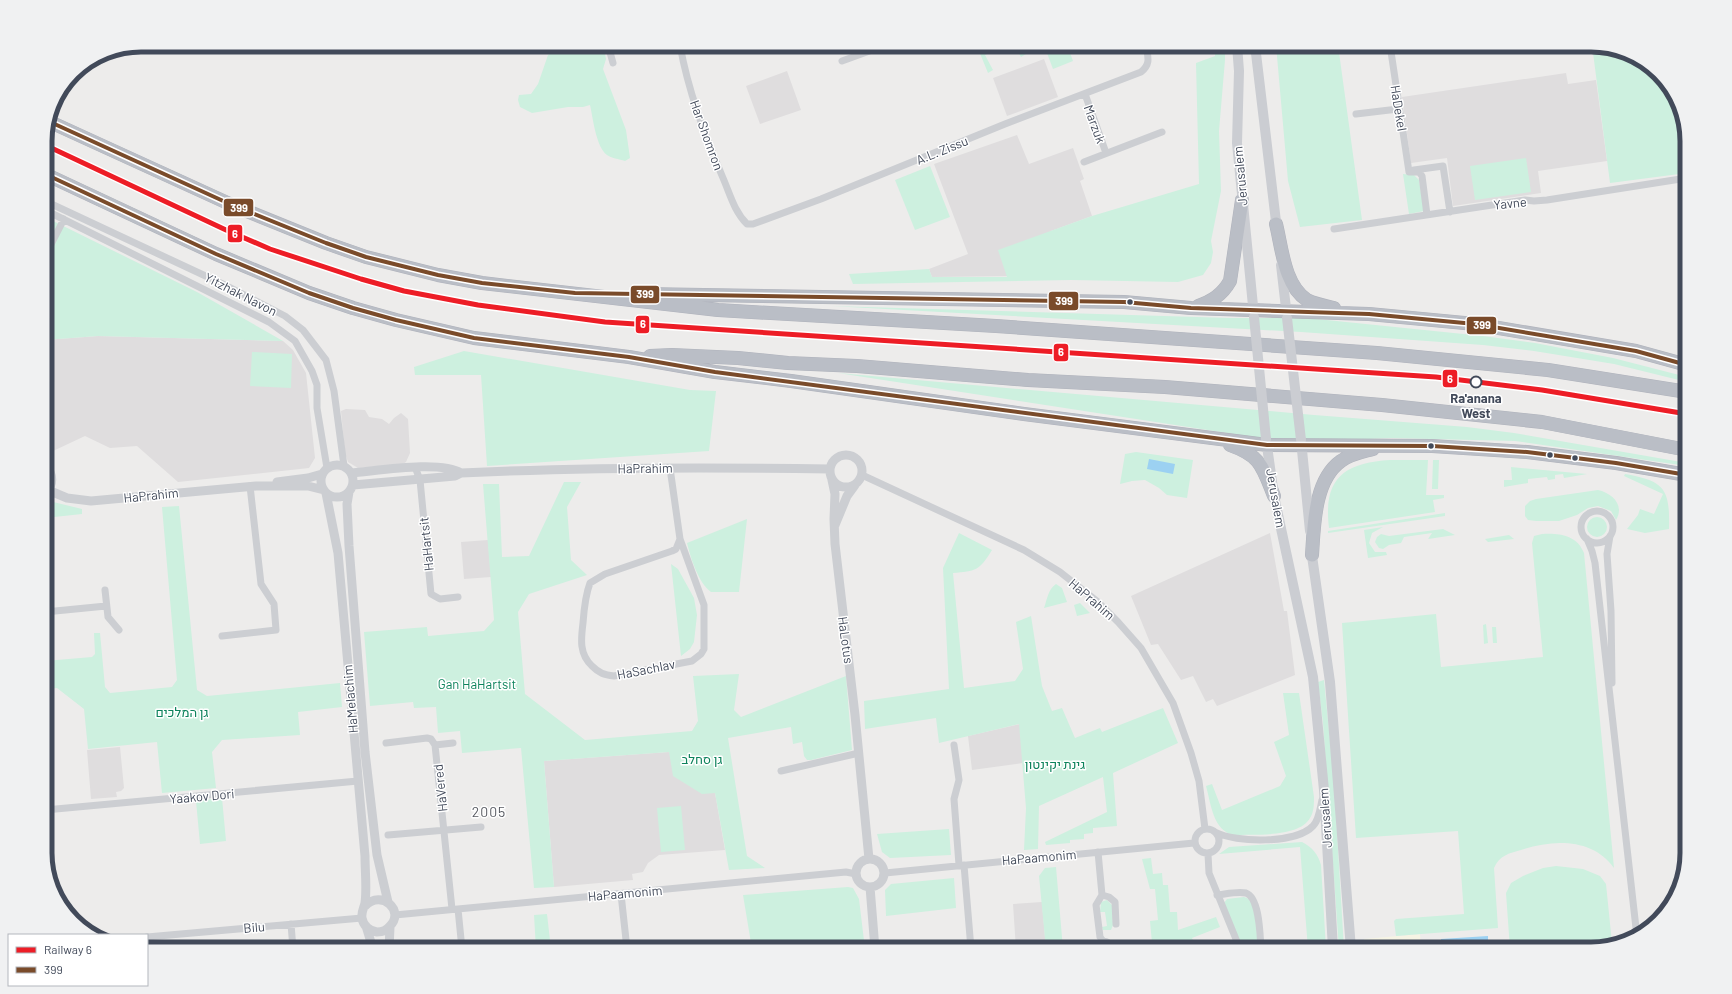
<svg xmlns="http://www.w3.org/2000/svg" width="1732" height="994" viewBox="0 0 1732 994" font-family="Barlow,Heebo,sans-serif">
  <rect width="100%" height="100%" fill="#edeceb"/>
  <path fill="#f6f4e4" d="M 1420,934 L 1421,949 L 1364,949 L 1364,939 Z"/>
  <path fill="#dfddde" d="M 1044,59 L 1058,97 L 1007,116 L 993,78 Z
    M 787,71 L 801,110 L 760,124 L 746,86 Z
    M 1566,73 L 1568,84 L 1596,80 L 1607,161 L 1538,171 L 1541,193 L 1453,206 L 1447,158 L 1411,163 L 1402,97 Z
    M 1017,135 L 1029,164 L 1073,148 L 1084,179 L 1080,181 L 1092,216 L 1051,231 L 1029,276 L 932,277 L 929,269 L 968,254 L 934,164 Z
    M 98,336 L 283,341 L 293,350 L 306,373 L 315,458 L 309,468 L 178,482 L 137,446 L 110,448 L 85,436 L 53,451 L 45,447 L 45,340 Z
    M 346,409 L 365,410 L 369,417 L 382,419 L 389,424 L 394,418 L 401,413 L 408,419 L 410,453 L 406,462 L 403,464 L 358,468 L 348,462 L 345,453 L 341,411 Z
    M 1270,533 L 1284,611 L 1287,611 L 1295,675 L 1217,706 L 1213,699 L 1206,702 L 1193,676 L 1181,680 L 1158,644 L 1151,645 L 1131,596 Z
    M 488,540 L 491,577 L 464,579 L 461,542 Z
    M 1020,724 L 1023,763 L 972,770 L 968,736 Z
    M 120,747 L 124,788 L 121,791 L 116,792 L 117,797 L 91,799 L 87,750 Z
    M 669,752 L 715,793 L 725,850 L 659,855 L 648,863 L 643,872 L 632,874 L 633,880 L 554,887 L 544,761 Z
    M 1042,902 L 1046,949 L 1016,949 L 1013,904 Z"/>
  <path fill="#cdf0df" d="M 566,45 L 603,45 L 606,59 L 603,69 L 626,130 L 630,158 L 625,161 C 619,159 611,158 607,155 C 596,147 593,118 590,105 L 583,107 L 568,107 L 532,113 L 520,107 L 518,100 L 519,95 L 531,94 L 538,84 L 548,55 Z
    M 993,45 L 1001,45 L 1003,49 L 1001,50 L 999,48 L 985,55 L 993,70 L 988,73 L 979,51 Z
    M 1014,45 L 1031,45 L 1031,51 L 1021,57 Z
    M 1044,45 L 1067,45 L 1073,61 L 1053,69 Z
    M 1215,45 L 1225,45 L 1225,60 L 1219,131 L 1221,191 L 1211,241 L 1213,252 L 1211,263 L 1203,275 L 1178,282 L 1071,280 L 853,284 L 849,274 L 929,269 L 932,277 L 1007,277 L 998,250 L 1092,216 L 1199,184 L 1196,63 L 1215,56 Z
    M 1276,45 L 1338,45 L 1362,220 L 1300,227 L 1288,181 Z
    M 1592,45 L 1639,58 L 1674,93 L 1687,135 L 1687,173 L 1610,183 Z
    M 1526,158 L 1531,192 L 1475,200 L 1470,166 Z
    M 930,166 L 950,217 L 915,230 L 895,180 Z
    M 1403,174 L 1414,175 L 1419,180 L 1424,211 L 1409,214 Z
    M 45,217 L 197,292 L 283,341 L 98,336 L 45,340 Z
    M 831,306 L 1230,318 L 1307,318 L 1483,336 L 1535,343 L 1613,358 L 1687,377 L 1687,382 L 1614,364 L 1534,351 L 1483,345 L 1301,332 Z
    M 464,351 L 690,390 L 716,391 L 709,451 L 487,466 L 481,375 L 415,375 L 414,367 Z
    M 252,352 L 292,354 L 291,388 L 250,386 Z
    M 838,373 L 1314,415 L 1467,427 L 1514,433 L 1687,463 L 1687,466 L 1515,441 L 1391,438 L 1325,441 L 1266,439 Z
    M 1136,452 L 1193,460 L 1187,498 L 1167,495 L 1159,488 L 1145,480 L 1132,481 L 1120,484 L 1125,454 Z
    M 1390,460 L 1428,460 L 1426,495 L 1444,495 L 1444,498 L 1433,500 L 1435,512 L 1329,528 C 1323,479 1343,463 1390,460 Z
    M 1433,460 L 1439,460 L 1438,489 L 1432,489 Z
    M 1511,467 L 1587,474 L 1564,478 L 1563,474 L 1555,475 L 1555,479 L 1548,480 L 1547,477 L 1528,479 L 1528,483 L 1504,487 L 1504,480 L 1512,480 Z
    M 1625,474 C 1665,481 1670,489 1669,529 L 1645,533 L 1627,529 L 1638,515 L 1640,509 L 1654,514 L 1663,494 L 1624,476 Z
    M 564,482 L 581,482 L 567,507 L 571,560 L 587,575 L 529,594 L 518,612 L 525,694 L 585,740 L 692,731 L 698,721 L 693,676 L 739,674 L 734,710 L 741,717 L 846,676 L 852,750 L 811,760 L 807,760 L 804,756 L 802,742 L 793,744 L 791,727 L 728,738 L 747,856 L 765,868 L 729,870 L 715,793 L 702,794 L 673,776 L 669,752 L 544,761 L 554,887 L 534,888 L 521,748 L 462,753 L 460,731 L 438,733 L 436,707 L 414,708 L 413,702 L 370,706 L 364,632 L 427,627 L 428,636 L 484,631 L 494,620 L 483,484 L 499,484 L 502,557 L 529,556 Z
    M 1598,490 C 1612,493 1625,505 1616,520 L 1611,511 L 1598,506 L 1588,508 L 1577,515 L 1559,521 L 1536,521 L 1528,520 L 1525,516 L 1525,506 L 1530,501 L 1536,499 Z
    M 45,500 L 82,509 L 82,514 L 45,518 Z
    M 179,506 L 197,690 L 207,696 L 340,683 L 342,707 L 298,712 L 300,735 L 222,740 L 212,752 L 216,788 L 162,793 L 157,742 L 88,749 L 84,709 L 57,688 L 45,689 L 45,661 L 92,657 L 95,654 L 94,633 L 100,633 L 105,687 L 110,693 L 172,687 L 177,680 L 162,507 Z
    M 1445,513 L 1445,516 L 1328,533 L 1328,531 Z
    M1587 527a10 10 0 1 1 20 0a10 10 0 1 1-20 0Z
    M 747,519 L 739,592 L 711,592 C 698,582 691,559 687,543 Z
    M 1383,527 L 1372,533 L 1369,543 L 1375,552 L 1386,552 L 1387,555 L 1368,558 L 1364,530 Z
    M 1443,529 L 1455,535 L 1428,539 L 1432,533 L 1404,537 L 1401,543 L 1389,545 L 1383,549 L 1379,548 L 1375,542 L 1377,537 L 1381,534 L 1389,536 Z
    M 959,533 L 992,550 C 979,571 976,571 953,573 L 964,688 L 1015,681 L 1023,669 L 1016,622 L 1031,616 L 1042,686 L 1052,711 L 1062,708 L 1075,738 L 1100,728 L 1102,732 L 1163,708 L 1178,743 L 1113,773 L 1117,826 L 1093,828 L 1093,833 L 1084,834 L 1084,839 L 1070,840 L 1070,843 L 1046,845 L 1045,842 L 1107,812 L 1103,777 L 1039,806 L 1038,849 L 1024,850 L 1026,808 L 1019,724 L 939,743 L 936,718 L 865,729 L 864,701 L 949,689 L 943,568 Z
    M 1542,534 C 1559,533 1577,535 1584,553 L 1614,868 C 1593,838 1553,839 1521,850 C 1509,853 1499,856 1494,868 L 1498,928 L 1396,936 L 1394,921 L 1396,919 L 1464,914 L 1458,831 L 1356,838 L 1342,623 L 1436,614 L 1441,667 L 1543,657 L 1532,543 L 1534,536 Z
    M 1509,535 L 1514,539 L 1488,542 L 1485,539 Z
    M 671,564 L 678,569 L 694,598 L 697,615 L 694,642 L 690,649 L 681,656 Z
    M 1056,584 L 1062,588 L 1067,602 L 1044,608 C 1047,600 1048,589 1056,584 Z
    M 1080,603 L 1090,613 L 1077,616 L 1074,605 Z
    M 1486,624 L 1488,643 L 1484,644 L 1483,625 Z
    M 1492,627 L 1496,627 L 1497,643 L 1493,643 Z
    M 1324,680 L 1334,782 L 1344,949 L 1339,949 L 1323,723 L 1318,682 Z
    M 1283,693 L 1299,693 L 1314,797 C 1314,804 1314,812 1310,818 C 1299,838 1253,834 1234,835 C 1213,831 1211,804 1206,786 L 1212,784 L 1222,810 L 1280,786 L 1286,776 L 1274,742 L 1289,735 Z
    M 222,798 L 226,841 L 200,844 L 196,801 Z
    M 681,806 L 685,850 L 661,852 L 657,808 Z
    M 949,829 L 951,855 L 890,858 L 882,852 L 877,834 Z
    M 1302,842 C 1312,847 1318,854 1321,865 L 1326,949 L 1308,949 L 1300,847 L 1219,854 L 1229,847 Z
    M 1151,858 L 1153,874 L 1162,873 L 1163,885 L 1168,885 L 1170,912 L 1177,912 L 1178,930 L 1216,917 L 1220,927 L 1192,938 L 1197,949 L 1184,949 L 1181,943 L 1167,949 L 1144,949 L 1152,943 L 1150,921 L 1158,920 L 1155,889 L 1150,889 L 1142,859 Z
    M 1556,866 L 1583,869 L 1600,876 L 1606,884 L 1612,943 L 1591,949 L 1510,949 L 1506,893 L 1511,883 L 1523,876 L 1543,868 Z
    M 1056,867 L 1063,949 L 1046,949 L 1039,876 L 1045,868 Z
    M 954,878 L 956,908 L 886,916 L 885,890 L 891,884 Z
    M 848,887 L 853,888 L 859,899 L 865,949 L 752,949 L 743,895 Z
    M 1244,897 C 1248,898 1252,901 1253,905 C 1255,912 1259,940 1256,946 L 1248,949 L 1242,947 L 1224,903 L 1227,899 Z
    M 1107,900 L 1112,905 L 1113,925 L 1111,930 L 1103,930 L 1102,927 L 1107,926 L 1105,912 L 1100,912 L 1101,902 Z
    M 547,914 L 551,949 L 536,949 L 534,915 Z
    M 708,944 L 709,949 L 667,949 Z"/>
  <path fill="#9cd1f2" d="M 1149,459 L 1175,464 L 1173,474 L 1147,469 Z
    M 1488,936 L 1488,942 L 1441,946 L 1441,939 Z"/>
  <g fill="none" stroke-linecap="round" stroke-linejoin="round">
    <defs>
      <path id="motorway" d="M 48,121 L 232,205 L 326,243 L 366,257 L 438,275 L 482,283 L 718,310 L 996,326 L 1377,353 L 1548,370 L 1687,392
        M 45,174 L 216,254 L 309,293 L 353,308 L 396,320 L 474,338 L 629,357 L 715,372 L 791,381 L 1024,414 L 1267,445 L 1432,446 L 1527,452 L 1616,463 L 1687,475
        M 1276,224 C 1282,248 1284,285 1307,300 C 1315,304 1325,306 1334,308
        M 644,294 L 1124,302 L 1191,308 L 1369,314 L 1475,324 L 1636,351 L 1687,365
        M 1198,306 C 1212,301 1222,295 1230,281 L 1242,200
        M 650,356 L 672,355 L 738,358 L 788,363 L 857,366 L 1028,380 L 1165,387 L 1382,405 L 1542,422 L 1687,450
        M 1230,445 C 1261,456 1262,466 1274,496
        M 1312,555 C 1314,526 1314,480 1341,461 C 1350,454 1362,452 1373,449"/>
    </defs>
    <use href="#motorway" stroke="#b0b3bc" stroke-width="14"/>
    <path stroke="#ccced2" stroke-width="7" d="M 608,45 L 613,63
      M 680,45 C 688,91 705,135 723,178 C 730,194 734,211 747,224 L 753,224 L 821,199 L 1005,124 L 1141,72 C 1151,64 1148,57 1146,45
      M 1390,45 L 1409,172 L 1419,172 L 1422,176 L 1427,215
      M 842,61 L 886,45
      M 1085,94 L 1106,153
      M 1356,114 L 1398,109
      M 1084,162 L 1162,132
      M 1414,170 L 1443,166 L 1450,212
      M 45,201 L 227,286 L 285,316 L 303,330 L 326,360 L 334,391 L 344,466
      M 45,210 L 269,322 L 295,341 L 312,371 L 317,385 L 317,408 L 327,468
      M 1334,229 L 1525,200 L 1534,201 L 1547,200 L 1687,178
      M 45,256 L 64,219
      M 415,467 L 420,480 L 431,594 L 440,599 L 458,597
      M 670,468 L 680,539 L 704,605 L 704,649 L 701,654 L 692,661 L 614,676 C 604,675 599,673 592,666 C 579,654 581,639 583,623 C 584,609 585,596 590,583 L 605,574 L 672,551 L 676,549 L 680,539
      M 862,475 L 1024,550 L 1060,572 L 1098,602 L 1118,622 L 1141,648 L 1173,703 L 1191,753 L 1199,781 L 1205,829
      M1581 527a16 16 0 1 1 32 0a16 16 0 1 1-32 0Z
      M 1610,536 L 1607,554 L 1611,611 L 1612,683
      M 1587,539 L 1592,551 L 1595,563 L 1637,937
      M 105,590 L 108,617 L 119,630
      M 45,612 L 106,606
      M 222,636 L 276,630 L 274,604 L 261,584 L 250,486
      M 386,743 L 427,738 L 431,739 L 435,745 L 453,743
      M 435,745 L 452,909
      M 954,745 L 959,780 L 954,799 L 959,865
      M 781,771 L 859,753
      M 45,810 L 358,781
      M1195 841a12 12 0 1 1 24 0a12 12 0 1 1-24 0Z
      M 1215,832 C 1236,843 1296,844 1313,826 C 1319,820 1320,809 1322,800
      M 388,835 L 481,827
      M 1098,852 L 1102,895 L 1096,905 L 1100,937 L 1103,941 L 1107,942
      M 1208,854 L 1209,873 L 1240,949
      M 964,865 L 971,949
      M 885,873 L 1194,843
      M 621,894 L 627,949
      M 1102,895 L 1109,897 L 1115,902 L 1116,924
      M 1217,895 C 1226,894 1238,891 1246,893 C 1260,898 1260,936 1261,949
      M 458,909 L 462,949
      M 395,915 L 846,872 L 856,874
      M 291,924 L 293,949
      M 147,937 L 362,918"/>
    <path stroke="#ccced2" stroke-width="9" d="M830 471a16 16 0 1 1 32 0a16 16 0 1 1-32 0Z
      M321 481a16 16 0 1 1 32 0a16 16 0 1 1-32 0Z
      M 45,466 C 54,474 54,485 45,493
      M 351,473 C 377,471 440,460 461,473
      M 832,480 L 835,494 L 834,519 L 835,544 L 855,715 L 869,859
      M 277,482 L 308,478 L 322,474
      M 353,485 L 455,476 L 461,473 C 584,467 707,467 830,469
      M 48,490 L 67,498 L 91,501 L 256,486 L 308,486 L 324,490
      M 349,492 L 347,504 L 349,546 L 365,752 L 377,855 L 388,902
      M 326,493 L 338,553 L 365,856 C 365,872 367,888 365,903 C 364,908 361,912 362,918 C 363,925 369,931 377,932 C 382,932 387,930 390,926 C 405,911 382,889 365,906
      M 835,525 L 847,496 L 855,485
      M856 873a14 14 0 1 1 28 0a14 14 0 1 1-28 0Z
      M 870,887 L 875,949
      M 366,926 L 373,949
      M 389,949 L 390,927"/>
    <path stroke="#cbcdd2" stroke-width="10" d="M 1237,45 L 1239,71 L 1237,143 L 1254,316
      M 1255,45 L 1277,230
      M 1281,265 L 1287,317
      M 1266,439 L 1274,496 L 1313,677 L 1324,790 L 1333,949
      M 1301,440 L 1310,531
      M 1311,549 L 1330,682 L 1351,949"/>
    <use href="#motorway" stroke="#babec6" stroke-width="13"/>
    <path stroke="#cbcdd2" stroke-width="10" d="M 1254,317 L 1266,439
      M 1287,318 L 1301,440"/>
    <defs>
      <path id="bus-1" d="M 48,121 L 232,205 L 326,243 L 366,257 L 438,275 L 482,283 L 575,293 L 1124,302 L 1191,308 L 1369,314 L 1475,324 L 1636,351 L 1687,365
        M 45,174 L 216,254 L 309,293 L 353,308 L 396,320 L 474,338 L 629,357 L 715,372 L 1267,445 L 1432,446 L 1527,452 L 1616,463 L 1687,475"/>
    </defs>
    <use href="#bus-1" stroke="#fff" stroke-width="7"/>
    <use href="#bus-1" stroke="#7a4b2a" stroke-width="4"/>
    <defs>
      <path id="rail-1" d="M 45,145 L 226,230 L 270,249 L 361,279 L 404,291 L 478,305 L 605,322 L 1436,377 L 1542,390 L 1687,414"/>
    </defs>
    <use href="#rail-1" stroke="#fff" stroke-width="8"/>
    <use href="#rail-1" stroke="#ed1d26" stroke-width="5"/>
  </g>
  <g fill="#424a5a" stroke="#fff" stroke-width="1.5">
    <circle cx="1130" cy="302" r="3.5"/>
    <circle cx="1431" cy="446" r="3.5"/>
    <circle cx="1550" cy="455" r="3.5"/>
    <circle cx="1575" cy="458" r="3.5"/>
  </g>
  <circle fill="#fff" stroke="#424a5a" stroke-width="2" cx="1476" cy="382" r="5.5"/>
  <g text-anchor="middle" stroke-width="3" stroke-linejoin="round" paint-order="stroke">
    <g font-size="13" fill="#424a5a" stroke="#fff">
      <text transform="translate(1399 108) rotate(81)" y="5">HaDekel</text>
      <text transform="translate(1095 124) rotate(70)" y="5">Marzuk</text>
      <text transform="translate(707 135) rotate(70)" y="5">Har Shomron</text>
      <text transform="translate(942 150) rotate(-22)" y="5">A.L. Zissu</text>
      <text transform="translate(1240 176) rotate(-95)" y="5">Jerusalem</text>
      <text transform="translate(1510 203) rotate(-6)" y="5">Yavne</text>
      <text transform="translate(241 294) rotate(27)" y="5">Yitzhak Navon</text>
      <text transform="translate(645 468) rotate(-1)" y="5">HaPrahim</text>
      <text transform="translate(151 495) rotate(-6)" y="5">HaPrahim</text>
      <text transform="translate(1276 498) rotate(80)" y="5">Jerusalem</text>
      <text transform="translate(426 544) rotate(-96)" y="5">HaHartsit</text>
      <text transform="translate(1092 599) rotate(41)" y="5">HaPrahim</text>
      <text transform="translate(846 640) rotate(82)" y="5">HaLotus</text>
      <text transform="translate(646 669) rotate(-11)" y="5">HaSachlav</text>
      <text transform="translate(350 699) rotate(-95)" y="5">HaMelachim</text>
      <text transform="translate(440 788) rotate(-96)" y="5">HaVered</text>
      <text transform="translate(202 796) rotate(-5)" y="5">Yaakov Dori</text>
      <text transform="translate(1325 818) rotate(-94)" y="5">Jerusalem</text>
      <text transform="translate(1039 857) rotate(-5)" y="5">HaPaamonim</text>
      <text transform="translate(625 893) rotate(-5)" y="5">HaPaamonim</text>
      <text transform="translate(254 927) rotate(-5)" y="5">Bilu</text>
    </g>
    <g font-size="13" font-weight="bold" fill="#424a5a" stroke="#fff">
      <text x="1476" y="403">Ra'anana<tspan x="1476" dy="15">West</tspan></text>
    </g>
    <g font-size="13" fill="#0c825b" stroke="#fff">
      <text x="477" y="689">Gan HaHartsit</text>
      <text x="182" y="717">גן המלכים</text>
      <text x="702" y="764">גן סחלב</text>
      <text x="1055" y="769">גינת יקינטון</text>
    </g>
    <g font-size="14" letter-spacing="1" fill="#575a61" stroke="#fff">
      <text x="489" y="817">2005</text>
    </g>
  </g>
  <path d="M0 0H1732V994H0ZM141 52H1591A89 89 0 0 1 1680 141V853A89 89 0 0 1 1591 942H141A89 89 0 0 1 52 853V141A89 89 0 0 1 141 52Z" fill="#f0f1f2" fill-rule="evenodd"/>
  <path fill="none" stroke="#424a5a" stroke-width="5" d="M141 52H1591A89 89 0 0 1 1680 141V853A89 89 0 0 1 1591 942H141A89 89 0 0 1 52 853V141A89 89 0 0 1 141 52Z"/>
  <g stroke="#fff" stroke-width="1.5">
    <rect x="223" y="198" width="31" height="19" rx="4" fill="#7a4b2a"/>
    <rect x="227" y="224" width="16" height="19" rx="4" fill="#ed1d26"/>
    <rect x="630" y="285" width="30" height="19" rx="4" fill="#7a4b2a"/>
    <rect x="1048" y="291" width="31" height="20" rx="4" fill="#7a4b2a"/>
    <rect x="635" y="315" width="15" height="19" rx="4" fill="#ed1d26"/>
    <rect x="1466" y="316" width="31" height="19" rx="4" fill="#7a4b2a"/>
    <rect x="1053" y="343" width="16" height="19" rx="4" fill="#ed1d26"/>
    <rect x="1442" y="369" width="16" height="19" rx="4" fill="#ed1d26"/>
  </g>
  <g font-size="11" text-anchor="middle" font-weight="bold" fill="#fff">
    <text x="239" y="212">399</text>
    <text x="235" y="238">6</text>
    <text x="645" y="298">399</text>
    <text x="1064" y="305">399</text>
    <text x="643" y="328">6</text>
    <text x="1482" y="329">399</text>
    <text x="1061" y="356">6</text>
    <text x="1450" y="383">6</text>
  </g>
  <rect x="8" y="934" width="140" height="52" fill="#ffffff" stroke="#b3b7bd"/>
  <rect x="16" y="947" width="20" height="6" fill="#ed1d26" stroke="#b3b7bd"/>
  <text x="44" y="954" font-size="12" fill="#424a5a">Railway 6</text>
  <rect x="16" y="967" width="20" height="6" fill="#7a4b2a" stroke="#b3b7bd"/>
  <text x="44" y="974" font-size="12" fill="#424a5a">399</text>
</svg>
